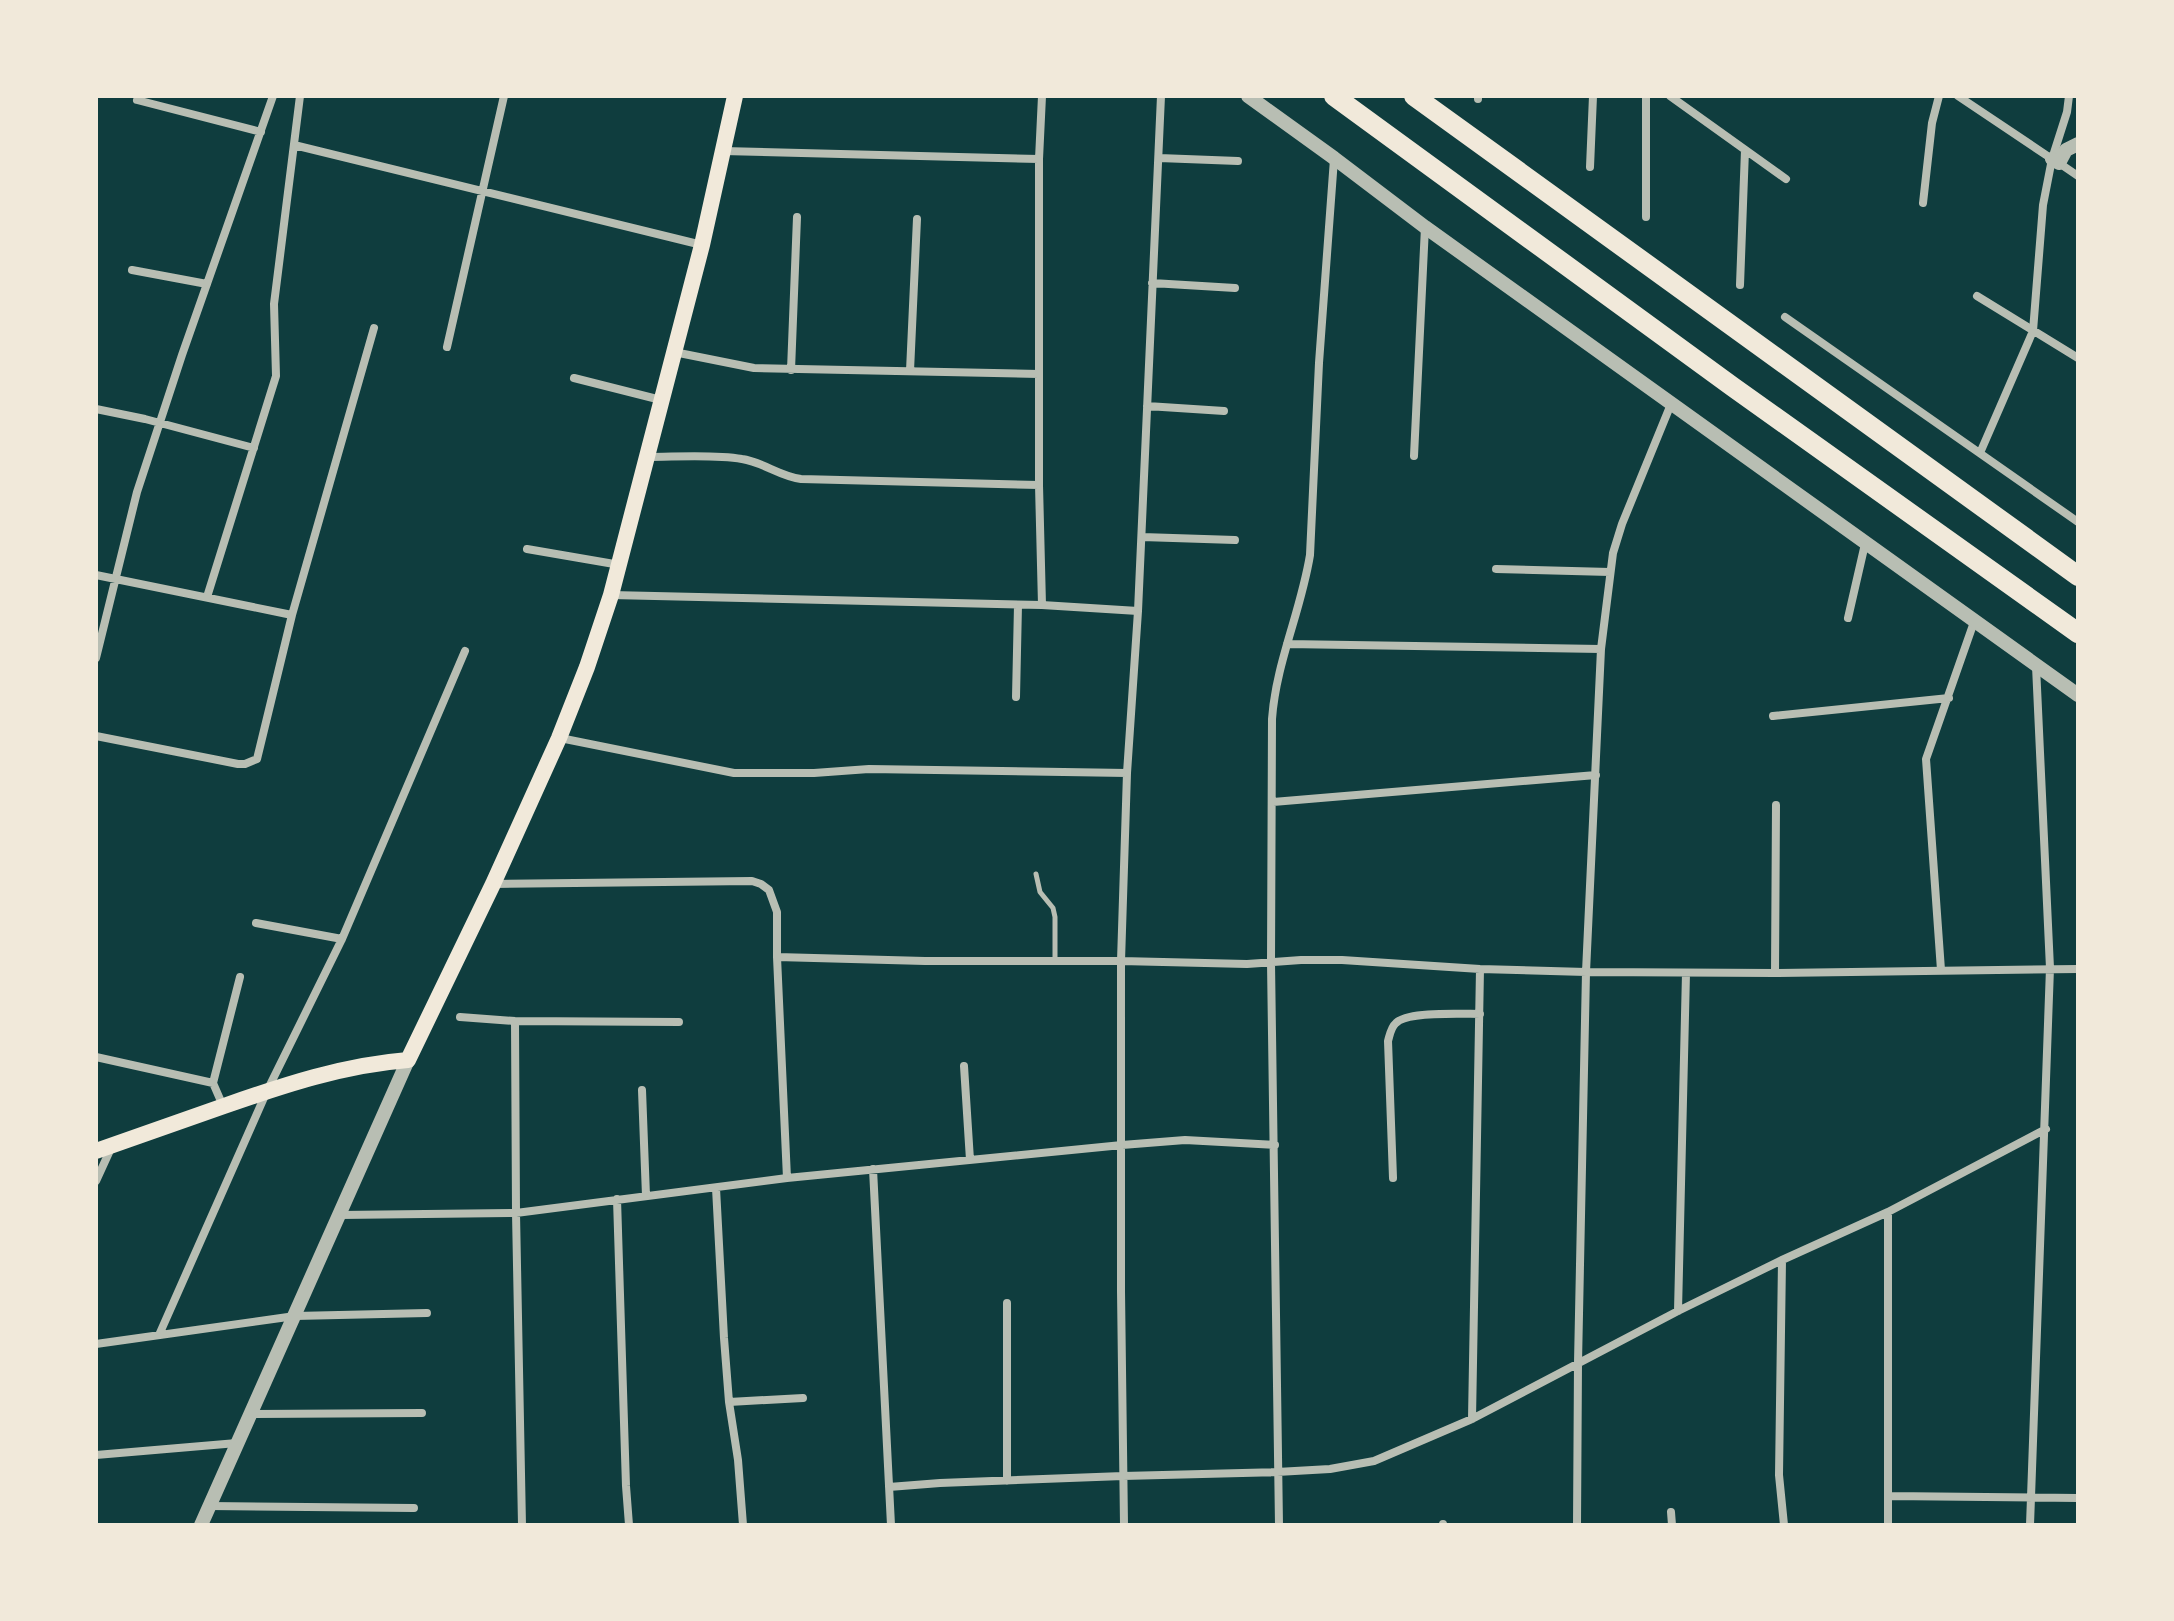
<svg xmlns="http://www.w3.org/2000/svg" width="2174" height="1621" viewBox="0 0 2174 1621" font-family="'Alegreya Sans',sans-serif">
  <rect width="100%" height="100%" fill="#0f3d3e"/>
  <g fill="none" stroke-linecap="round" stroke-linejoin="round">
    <path stroke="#b8beb3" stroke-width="5" d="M 1036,874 L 1040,892 L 1053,908 L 1055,917 L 1055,961"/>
    <path stroke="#b8beb3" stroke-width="8" d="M 1670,96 L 1786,179
      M 1958,96 L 2052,159
      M 1478,99 L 1478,96
      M 137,100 L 261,132
      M 294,145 L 702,245
      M 723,151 L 1039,159
      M 1159,158 L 1238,161
      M 2059,163 L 2078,176
      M 1590,167 L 1593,96
      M 1923,203 L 1932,123 L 1939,96
      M 1646,217 L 1646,96
      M 132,270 L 207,284
      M 1152,283 L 1235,288
      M 1740,285 L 1745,150
      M 1977,296 L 2078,358
      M 1785,317 L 2078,522
      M 447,347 L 504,96
      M 674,352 L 754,368 L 1039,374
      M 791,370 L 797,217
      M 910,371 L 917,219
      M 574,378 L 661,400
      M 1147,406 L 1224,411
      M 96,409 L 145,419 L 254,448
      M 1980,453 L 2033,331 L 2043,205 L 2052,159 L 2067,112 L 2069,96
      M 1414,456 L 1425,227
      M 647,457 C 676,457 713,454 742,459 C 763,462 779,476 801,479 L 1039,485
      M 1142,537 L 1235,540
      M 527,549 L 620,565
      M 1496,569 L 1610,572
      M 96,575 L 292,615
      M 611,595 L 1042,605 L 1138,611
      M 207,597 L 276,376 L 274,304 L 300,96
      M 1042,605 L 1039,485 L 1039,159 L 1042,96
      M 1848,618 L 1865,544
      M 1287,644 L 1601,649
      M 96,658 L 137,492 L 182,355 L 273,96
      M 1016,697 L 1018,605
      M 1773,716 L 1949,698
      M 96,736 L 238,764 L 245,764 L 257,759 L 292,615 L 374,328
      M 560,738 L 734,773 L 814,773 L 869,769 L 1127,773
      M 1273,802 L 1596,775
      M 494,884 L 752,881 L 761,884 L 769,890 L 777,912 L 777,957 L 787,1178
      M 256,923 L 342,939
      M 777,957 L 925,961 L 1121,961 L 1247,964 L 1301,960 L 1342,960 L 1480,969 L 1586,972 L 1775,973 L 2078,969
      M 1941,970 L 1926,759 L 1974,622
      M 1775,973 L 1776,805
      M 460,1017 L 515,1021 L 679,1022
      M 515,1021 L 516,1213 L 522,1525
      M 96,1057 L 213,1083 L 223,1106
      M 964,1066 L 970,1160
      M 213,1083 L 240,977
      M 642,1090 L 646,1196
      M 873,1169 L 891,1525
      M 1393,1178 L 1388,1041 C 1390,1034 1391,1027 1396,1023 C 1407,1011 1462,1014 1480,1014
      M 96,1181 L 112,1146
      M 716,1188 L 724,1338 L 729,1402 L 738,1460 L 743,1525
      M 617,1199 L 626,1486 L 629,1525
      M 340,1215 L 516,1213 L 787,1178 L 1122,1145 L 1185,1140 L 1275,1145
      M 1782,1260 L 1779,1475 L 1784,1525
      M 1007,1303 L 1007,1481
      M 1678,1311 L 1686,973
      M 159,1335 L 267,1091 L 342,939 L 465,651
      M 96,1344 L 295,1316 L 427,1313
      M 729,1402 L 803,1398
      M 250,1414 L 422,1413
      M 1472,1419 L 1480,969
      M 96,1455 L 237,1443
      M 889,1487 L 940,1483 L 1123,1476 L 1277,1472 L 1330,1469 L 1374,1461 L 1472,1419 L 1678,1311 L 1782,1260 L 1888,1212 L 2046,1129
      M 1889,1496 L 2078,1498
      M 209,1506 L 414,1508
      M 1671,1512 L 1672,1525
      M 1443,1524 L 1443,1525
      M 1124,1525 L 1121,1291 L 1121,961 L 1127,773 L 1138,611 L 1161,96
      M 1279,1525 L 1271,963 L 1272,719 C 1276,663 1301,611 1310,555 L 1319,363 L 1334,159
      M 1577,1525 L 1578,1363 L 1586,972 L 1601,649 L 1613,553 L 1622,524 L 1671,404
      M 1888,1525 L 1888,1212
      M 2030,1525 L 2050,968 L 2036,666"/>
    <path stroke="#b8beb3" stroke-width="14" d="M 1248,96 L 1334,158 L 1425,227 L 2078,695
      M 2052,159 L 2059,163 L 2066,150 L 2078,144
      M 201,1525 L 408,1060"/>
    <path stroke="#f1e9da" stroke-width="16" d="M 96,1151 C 139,1136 181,1121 224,1106 C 284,1085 344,1065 408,1060 L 493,884 L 559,738 L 587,667 L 611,595 L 702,245 L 735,96"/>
    <path stroke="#f1e9da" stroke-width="20" d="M 1334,96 L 1733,387 L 2078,633
      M 1414,96 L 2078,576"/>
  </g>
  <rect width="2174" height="1621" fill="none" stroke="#f1e9da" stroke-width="196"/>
</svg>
